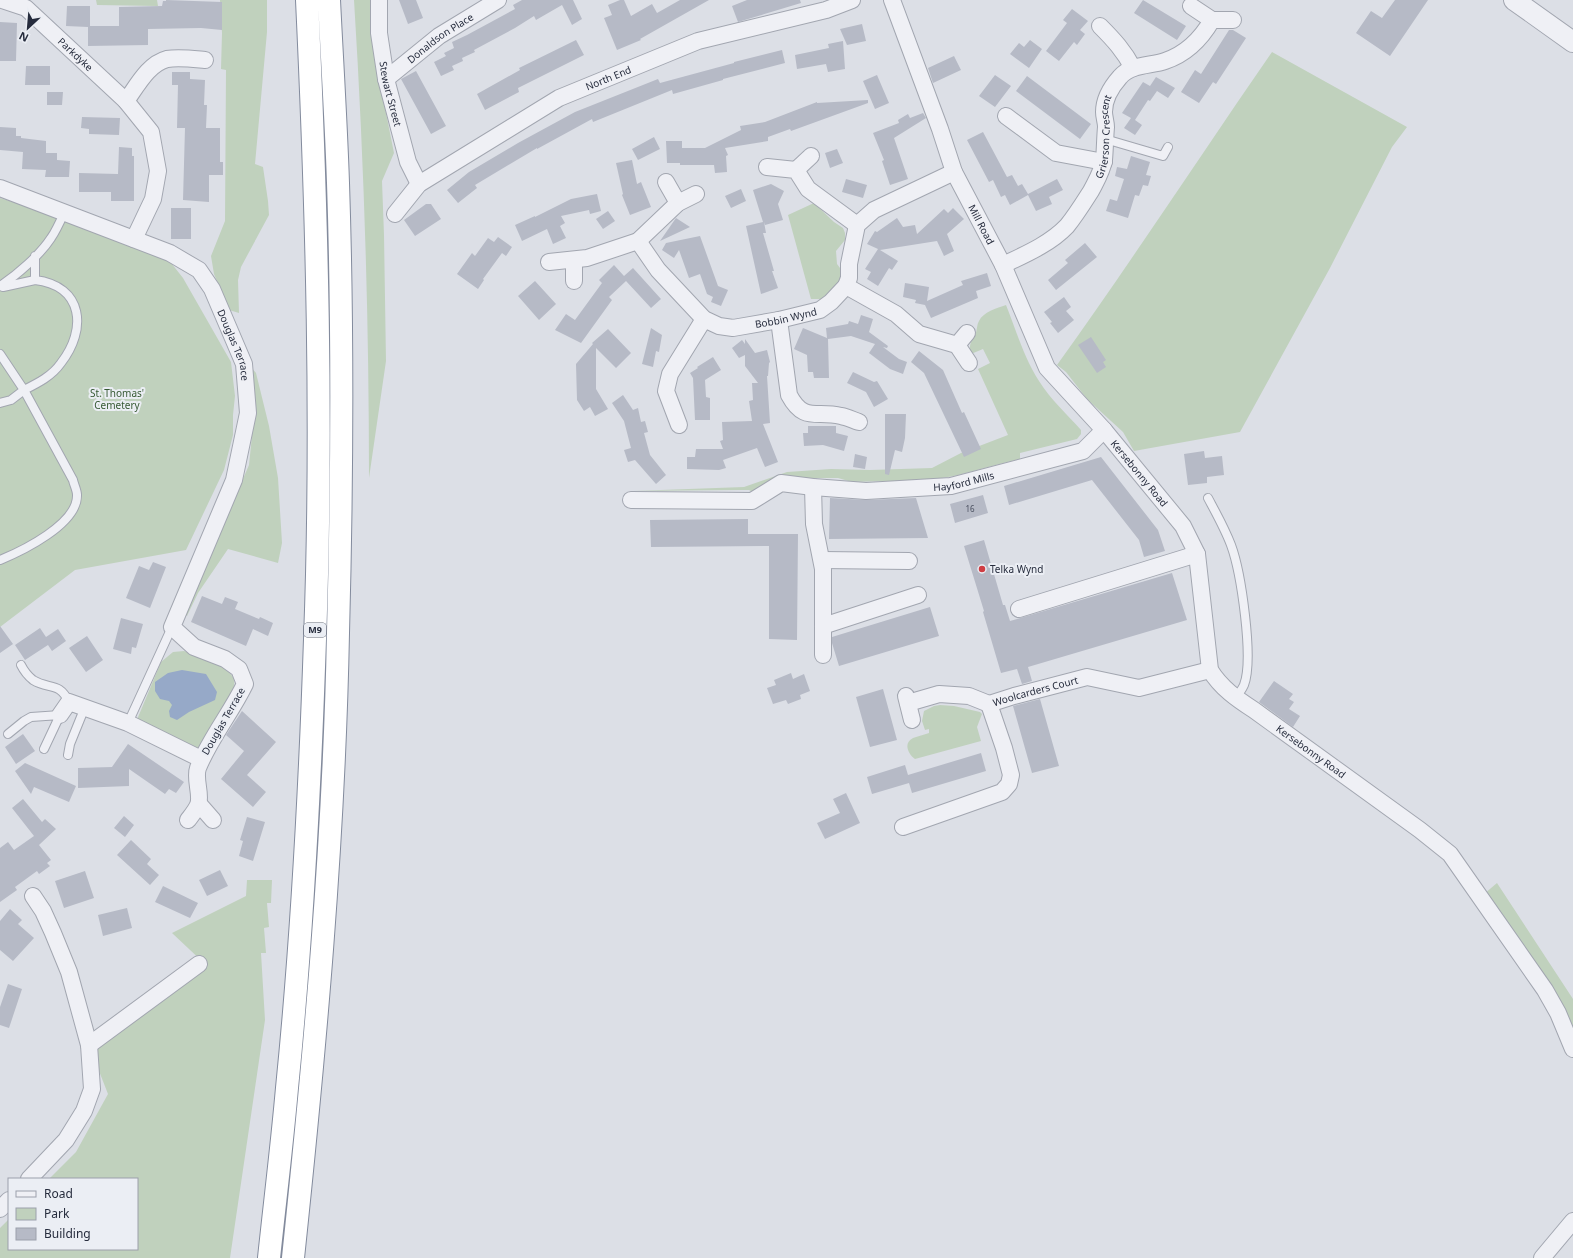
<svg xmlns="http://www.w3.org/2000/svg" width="1573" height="1258" viewBox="0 0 1573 1258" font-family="'Noto Sans',sans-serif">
  <rect width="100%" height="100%" fill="#dcdfe6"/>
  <path fill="#c0d1bd" d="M 96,0 L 157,0 L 158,6 L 97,5 Z
    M 220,0 L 267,0 L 267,32 L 255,164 L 263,167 L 268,201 L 269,215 L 241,267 L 238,280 L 239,313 L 229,310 L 214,274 L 211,256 L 225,221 L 226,70 L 221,69 L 222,33 Z
    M 354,0 L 375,0 L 377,68 L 394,153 L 382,181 L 384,235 L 386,361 L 369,478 C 369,319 364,159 354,0 Z
    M 1272,52 L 1407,127 L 1392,147 L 1330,268 L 1240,432 L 1134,451 L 1123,432 L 1087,399 L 1066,372 L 1057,365 C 1131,262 1200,156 1272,52 Z
    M 0,198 L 41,211 L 168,259 L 183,278 L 231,362 L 235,396 L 233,415 L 233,435 L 224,470 L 186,550 L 75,570 L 0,627 Z
    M 814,203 L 834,222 L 843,228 L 845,233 L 845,240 L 836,251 L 837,264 L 843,272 C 841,282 830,292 823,299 L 811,299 L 788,215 Z
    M 1006,305 C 1016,330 1024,358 1039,381 C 1050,399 1067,414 1081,430 L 1081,434 L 1077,439 L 1020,453 L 1020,459 C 996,464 973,472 948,477 C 931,480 913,480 896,481 L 894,484 L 887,485 L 883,481 L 852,482 L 838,478 L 785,478 L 753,492 L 749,490 L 742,490 L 633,491 L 744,487 L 787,472 L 831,469 L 870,470 L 932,468 L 961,453 L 1008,435 L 978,369 L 990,363 L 983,349 L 971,354 C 968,344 972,341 976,333 C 977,329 977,324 979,321 C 983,312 997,308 1006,305 Z
    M 251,367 L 256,373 L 269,426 L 278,478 L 282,543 L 278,563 L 228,549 L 198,593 L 187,616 L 184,614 L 249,465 L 253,426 Z
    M 184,651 C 198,656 224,664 233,677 C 242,692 205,739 196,753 L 136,722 L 161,662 L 173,652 Z
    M 940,705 L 954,706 L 980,712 L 982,714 L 977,727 L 981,741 L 915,759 C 908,754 903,743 913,738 C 918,736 924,735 929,733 L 929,729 L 925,730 L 922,721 L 924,711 L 934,706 Z
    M 247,880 L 272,880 L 271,903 L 267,903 L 269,927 L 264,928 L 266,953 L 261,953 L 265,1020 L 230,1258 L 0,1258 L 0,1228 L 9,1219 L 9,1249 L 137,1249 L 137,1179 L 49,1179 L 76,1152 L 108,1094 L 92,1053 L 206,965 L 172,933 L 246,896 Z
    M 1497,883 L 1573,999 L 1573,1034 L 1484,894 Z"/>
  <path fill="#96a9c8" d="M 182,670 L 206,674 L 217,692 L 215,700 L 189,712 L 177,720 L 170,717 L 169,711 L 172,705 L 169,701 L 160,699 L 155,691 L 155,682 L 168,673 Z"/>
  <path fill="#b6bac6" d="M 166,0 L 222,2 L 222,30 L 201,28 L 148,29 L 148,45 L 88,46 L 88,27 L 66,26 L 67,6 L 90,6 L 90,26 L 119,26 L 119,7 L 162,6 L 163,1 L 166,1 Z
    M 399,0 L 416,0 L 423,18 L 408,24 Z
    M 522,0 L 573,0 L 582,19 L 572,25 L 562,5 L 536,20 L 534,16 L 515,28 L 474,50 L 475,52 L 462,58 L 463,61 L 452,66 L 454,70 L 441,76 L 434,62 L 446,56 L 444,53 L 454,48 L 452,42 L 467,35 L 515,9 L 513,5 Z
    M 620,0 L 624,0 L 631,16 L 652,4 L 657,13 L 680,0 L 709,0 L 640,39 L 641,40 L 617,50 L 604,18 L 612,15 L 608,5 Z
    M 747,0 L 800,0 L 801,3 L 738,22 L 732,6 Z
    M 1143,0 L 1186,26 L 1177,40 L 1134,13 Z
    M 1395,0 L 1428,0 L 1390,56 L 1356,33 L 1371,11 L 1382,18 Z
    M 1072,9 L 1088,21 L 1080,30 L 1085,34 L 1077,45 L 1074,42 L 1059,61 L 1046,51 L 1067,23 L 1063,20 Z
    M 0,22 L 17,23 L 16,61 L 0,61 Z
    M 862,24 L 866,41 L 847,45 L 840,29 Z
    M 1233,30 L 1246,38 L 1216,84 L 1213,82 L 1199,103 L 1181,92 L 1195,70 L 1201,74 L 1229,30 Z
    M 576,40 L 584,55 L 518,88 L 519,92 L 485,110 L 477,94 L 520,70 L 519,68 Z
    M 1030,40 L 1042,49 L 1029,68 L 1010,54 L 1019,43 L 1024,47 Z
    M 843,41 L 845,69 L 828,72 L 826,64 L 797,69 L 795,55 L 829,48 L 828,44 Z
    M 782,50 L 785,63 L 723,79 L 723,80 L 673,94 L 672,90 L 593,122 L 592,119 L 537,149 L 537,148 L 475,185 L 477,188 L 458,203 L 447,190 L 469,172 L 518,143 L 575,112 L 658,79 L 660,83 L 734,63 L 734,62 Z
    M 954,56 L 961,70 L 933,83 L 928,68 Z
    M 26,66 L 50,66 L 50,85 L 25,85 Z
    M 416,71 L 446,126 L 431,134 L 401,79 Z
    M 172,72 L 190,72 L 190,79 L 205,80 L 204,105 L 207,105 L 206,128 L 220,128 L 220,162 L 223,162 L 223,175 L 209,175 L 209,202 L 183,200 L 185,128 L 177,128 L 178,85 L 172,85 Z
    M 877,75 L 889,103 L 875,109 L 863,81 Z
    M 995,75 L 1011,86 L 995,107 L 979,96 Z
    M 1027,76 L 1091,124 L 1080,139 L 1016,91 Z
    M 1156,77 L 1175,88 L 1168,98 L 1157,91 L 1150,101 L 1148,100 L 1135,120 L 1142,125 L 1135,135 L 1124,128 L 1131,118 L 1122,113 L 1143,82 L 1150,86 Z
    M 47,92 L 63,92 L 62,105 L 47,105 Z
    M 868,100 L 868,103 L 791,131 L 790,129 L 768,137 L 768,141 L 725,148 L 728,155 L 726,156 L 727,172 L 715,173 L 714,165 L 680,165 L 680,163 L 667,163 L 666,141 L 682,141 L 682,148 L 705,148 L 741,130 L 740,126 L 765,122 L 817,102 L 817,103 Z
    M 923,113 L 926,118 L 894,138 L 908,179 L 890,185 L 882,161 L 884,160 L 873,133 L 899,123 L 898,120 L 908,114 L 910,118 Z
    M 82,117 L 120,118 L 119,135 L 89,134 L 89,129 L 81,128 Z
    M 0,127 L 16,128 L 16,136 L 21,136 L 21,138 L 46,141 L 46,153 L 57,153 L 57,160 L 70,161 L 69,177 L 45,177 L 46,170 L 22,169 L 23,152 L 0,150 Z
    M 983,132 L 1007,177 L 1012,175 L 1018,186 L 1022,184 L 1028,194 L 1057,179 L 1063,190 L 1049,197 L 1052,204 L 1036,211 L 1028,195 L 1010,205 L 1005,195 L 1001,197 L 993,180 L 989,182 L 967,140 Z
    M 654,137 L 660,149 L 638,160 L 632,149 Z
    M 119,147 L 132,148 L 132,156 L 134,156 L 134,201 L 111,201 L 111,192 L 79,192 L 79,173 L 118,174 Z
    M 837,149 L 843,163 L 830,168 L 825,153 Z
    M 1131,156 L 1150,162 L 1146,175 L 1151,176 L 1148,186 L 1143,185 L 1139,196 L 1135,195 L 1128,218 L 1106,211 L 1110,199 L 1117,201 L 1124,179 L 1115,176 L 1117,167 L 1127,169 Z
    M 632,160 L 637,184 L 641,182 L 651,207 L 630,215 L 622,195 L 623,194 L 616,163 Z
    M 846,179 L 867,185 L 863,198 L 842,192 Z
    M 771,184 L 784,191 L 778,204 L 783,220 L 765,225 L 764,222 L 766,233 L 763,233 L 774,271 L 772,271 L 778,288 L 761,294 L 746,226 L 763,222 L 753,190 Z
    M 741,189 L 746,201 L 731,208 L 725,196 Z
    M 597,194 L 601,211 L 590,214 L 589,210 L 561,216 L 565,223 L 560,226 L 566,238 L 553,244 L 547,229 L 522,241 L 515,225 L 535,216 L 535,217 L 571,199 Z
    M 426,204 L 431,204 L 441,219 L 415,236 L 404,220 Z
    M 171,208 L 191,208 L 191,239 L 171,239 Z
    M 953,208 L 964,219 L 947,234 L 954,251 L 944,256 L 937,241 L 880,250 L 898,261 L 892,270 L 889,268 L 878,286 L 867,279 L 871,272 L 865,269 L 878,249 L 867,244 L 875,231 L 877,232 L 897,218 L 903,227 L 915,225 L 917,234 L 944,209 L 948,213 Z
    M 608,211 L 615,221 L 603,229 L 596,219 Z
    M 676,218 L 690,227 L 660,241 Z
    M 700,236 L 718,286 L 728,290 L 721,306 L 711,302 L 713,297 L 707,294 L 700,274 L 689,278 L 679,250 L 674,258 L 662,250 L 666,243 Z
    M 498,237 L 512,247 L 506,256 L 502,253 L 483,279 L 484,280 L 478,289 L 457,274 L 472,253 L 475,256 L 488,238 L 494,242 Z
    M 1085,243 L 1097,257 L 1056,290 L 1048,280 L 1068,263 L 1065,260 Z
    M 614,265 L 624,276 L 633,268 L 661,299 L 651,308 L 626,281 L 609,297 L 612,300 L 581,343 L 555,330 L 566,314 L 575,320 L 602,283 L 599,280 Z
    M 987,273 L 991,286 L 976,291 L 978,298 L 931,318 L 925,305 L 915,303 L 916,300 L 903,297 L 905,283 L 929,287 L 927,301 L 963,285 L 961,281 Z
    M 535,281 L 556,304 L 539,320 L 518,296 Z
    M 1064,297 L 1071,307 L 1066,311 L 1074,320 L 1058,333 L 1050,323 L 1052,322 L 1044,312 Z
    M 861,315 L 873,319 L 869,332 L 888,346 L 887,348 L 883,347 L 899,359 L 907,362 L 903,374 L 890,369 L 869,353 L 875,344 L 851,336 L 828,339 L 829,378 L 814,378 L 813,372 L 808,372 L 807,355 L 794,349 L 803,328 L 827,338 L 826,328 L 848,324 L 849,321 L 858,324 Z
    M 651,328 L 662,335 L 659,352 L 656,351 L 653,367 L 642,364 Z
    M 608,329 L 631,353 L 616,368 L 596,348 L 596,389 L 608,409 L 595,416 L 590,407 L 584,411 L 577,400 L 576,364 L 593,344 L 592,343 Z
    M 1091,337 L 1106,360 L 1103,362 L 1106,367 L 1097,373 L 1078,345 Z
    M 745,339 L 755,353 L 767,350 L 770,362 L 769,363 L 768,376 L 767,376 L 770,423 L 763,424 L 778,462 L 765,467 L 757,448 L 723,460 L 726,468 L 719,470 L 687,469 L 687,457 L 695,457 L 696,449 L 723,449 L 720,441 L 723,440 L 722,422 L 752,421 L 749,401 L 753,400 L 752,383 L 758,383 L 745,366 L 745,355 L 739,358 L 732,348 L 742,340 L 745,344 Z
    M 919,351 L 943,370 L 962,413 L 964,412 L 981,449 L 964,457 L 924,373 L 911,362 Z
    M 713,357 L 721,370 L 705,380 L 706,397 L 710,398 L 710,420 L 695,420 L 693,378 L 690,373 L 698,368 L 697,367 Z
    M 853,372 L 874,382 L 877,381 L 888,399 L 874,407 L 866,392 L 847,383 Z
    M 623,395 L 633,410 L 638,408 L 641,422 L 645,421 L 648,432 L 644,433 L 650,455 L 666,475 L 656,484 L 635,460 L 628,462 L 624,450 L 631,448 L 624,421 L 612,403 Z
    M 885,414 L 906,414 L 905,438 L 902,452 L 895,450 L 889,475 L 885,474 Z
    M 808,426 L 836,426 L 836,433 L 848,436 L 844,451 L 823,445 L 804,446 L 803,433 L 808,433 Z
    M 1204,451 L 1205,458 L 1222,456 L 1224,475 L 1207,477 L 1207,483 L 1188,485 L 1184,454 Z
    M 855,454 L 867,457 L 865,469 L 853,467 Z
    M 1101,457 L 1158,530 L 1165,551 L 1144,557 L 1139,540 L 1092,480 L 1009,505 L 1004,486 Z
    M 983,495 L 988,513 L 955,523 L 950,504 Z
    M 830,498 L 866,500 L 916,498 L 928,538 L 829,539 Z
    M 748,519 L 748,534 L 798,534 L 797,640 L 769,639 L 769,546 L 651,547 L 650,520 Z
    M 984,540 L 1003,605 L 1005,605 L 1010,621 L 1172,573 L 1187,620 L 1028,667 L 1032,681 L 1022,684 L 1017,669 L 1001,673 L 983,612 L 984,611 L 964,546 Z
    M 153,562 L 166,567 L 150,608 L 126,598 L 139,566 L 149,570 Z
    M 202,596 L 222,604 L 225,597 L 238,602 L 235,609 L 259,619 L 260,617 L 273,623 L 268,636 L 253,629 L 246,646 L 191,622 Z
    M 930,607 L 939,636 L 839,666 L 832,643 L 832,637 Z
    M 121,618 L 143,624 L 136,648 L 132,647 L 131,654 L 113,649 Z
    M 0,626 L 13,644 L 0,653 Z
    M 40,628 L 46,637 L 58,629 L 66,641 L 52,651 L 48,645 L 25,660 L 15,645 Z
    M 87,636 L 103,660 L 86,672 L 69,648 Z
    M 791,673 L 793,679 L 804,674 L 810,691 L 800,695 L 801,699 L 788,704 L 786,700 L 773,704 L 767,688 L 776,685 L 774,680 Z
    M 1274,681 L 1293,694 L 1289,699 L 1294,702 L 1289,709 L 1300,716 L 1293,727 L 1259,702 Z
    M 883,689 L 897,740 L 870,747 L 856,697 Z
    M 1040,699 L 1059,766 L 1032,773 L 1013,706 Z
    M 242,711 L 276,742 L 247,775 L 266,792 L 253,807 L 221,779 L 244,751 L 226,735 Z
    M 23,734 L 35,751 L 16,764 L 5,747 Z
    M 128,744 L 184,782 L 176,793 L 169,789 L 165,794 L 129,769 L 129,786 L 78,788 L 78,768 L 112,767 Z
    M 981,753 L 986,771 L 912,793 L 909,783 L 872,794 L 867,777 L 905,765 L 908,775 Z
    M 25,763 L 76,786 L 69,802 L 34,787 L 31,794 L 15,771 Z
    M 846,793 L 860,823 L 825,839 L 817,823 L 840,813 L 833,799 Z
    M 23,799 L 42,822 L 45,819 L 56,829 L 39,845 L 51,860 L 47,863 L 50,866 L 39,874 L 37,871 L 15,887 L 17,890 L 0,902 L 0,848 L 8,842 L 14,850 L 34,836 L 12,808 Z
    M 124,816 L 134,825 L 125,837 L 114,828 Z
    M 247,817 L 265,822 L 253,861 L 239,856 L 243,841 L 240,840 Z
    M 131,840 L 151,859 L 147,864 L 159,875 L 150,885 L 117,855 Z
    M 220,870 L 228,886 L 207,896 L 199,880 Z
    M 85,871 L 94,898 L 64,908 L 55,881 Z
    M 163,886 L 198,903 L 190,918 L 155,902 Z
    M 127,908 L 132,928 L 103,936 L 98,915 Z
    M 10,909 L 22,920 L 18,924 L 34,938 L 13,961 L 0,950 L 0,921 Z
    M 8,984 L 22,989 L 9,1028 L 0,1025 L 0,1007 Z"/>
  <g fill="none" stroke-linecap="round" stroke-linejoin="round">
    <defs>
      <path id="service" d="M 1105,139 L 1163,156 L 1168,147
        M 0,286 C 17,275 40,255 51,238 C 56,231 60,222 64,213
        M 3,287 L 35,280
        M 0,354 L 24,390 L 11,400 L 0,403
        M 1208,498 C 1216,513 1225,529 1231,545 C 1241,572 1254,659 1244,685 C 1242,690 1238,694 1236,698
        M 0,560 C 22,551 78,524 77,495 C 77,490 74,485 73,480 L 24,390 C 38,383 52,376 61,363 C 87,330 84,286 35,280 L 35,256
        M 21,665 C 24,671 28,676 33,680 C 49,690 59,681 69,702
        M 128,723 L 172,627
        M 8,734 L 24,721 L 31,717 L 60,715
        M 44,749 L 60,715
        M 68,755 L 70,744 L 85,707"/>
      <g id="minor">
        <path id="s1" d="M 2,0 L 26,8 L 126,101 L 151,132 L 158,171 L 153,199 L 134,239"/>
        <path id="s2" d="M 379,0 L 379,33 L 386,79 L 408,162 L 419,184"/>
        <path id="s3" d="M 892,0 L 940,129 L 954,172 L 1003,265 L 1047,368 L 1104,430 L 1183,526 L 1197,554 L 1210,670 C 1221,688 1237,699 1254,710 L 1420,830 L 1450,854 L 1545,990 L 1558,1013 L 1573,1049"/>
        <path d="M 1191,6 L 1212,20"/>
        <path d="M 1100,26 C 1114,40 1124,51 1133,68"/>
        <path id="s4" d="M 386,79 L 439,36 L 498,0"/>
        <path d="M 126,101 C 137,86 148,64 167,59 C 179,57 194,59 205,60"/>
        <path d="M 1006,116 L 1056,153 L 1104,162"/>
        <path d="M 767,167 L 796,170 L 808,189 L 857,225"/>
        <path d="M 796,170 L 811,156"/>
        <path d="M 666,182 L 678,203"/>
        <path id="s5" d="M 0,188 L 170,253 L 199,270 L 212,289 L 244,364 L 248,413 L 234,480 L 172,627 L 194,647 L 225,659 L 239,669 L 245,684 C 231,713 210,738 198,768 C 194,779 202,795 198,805 C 196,810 191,816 188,820"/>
        <path id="s6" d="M 395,214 L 419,184 L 559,98 L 698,41 L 826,10 L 852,0"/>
        <path id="s7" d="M 638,241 L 658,270 L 704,319 L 719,326 L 733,328 L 779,320 L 820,310 L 831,302 L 846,286 L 849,278 L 849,264 L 857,225 L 874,210 L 954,172"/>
        <path d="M 549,262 L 587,258 L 638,241 L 678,203 L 696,194"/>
        <path id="s8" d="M 1003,265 C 1024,255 1050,244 1067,226 C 1076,215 1084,202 1091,191 C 1096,181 1102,172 1104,160 C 1105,149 1105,138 1106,127 C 1106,122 1104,117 1104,112 C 1104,99 1112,86 1120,77 C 1131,64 1151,66 1165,61 C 1186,54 1201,39 1212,20 L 1233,20"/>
        <path d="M 574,281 L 574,260"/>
        <path d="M 846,286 L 896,314 L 919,334 L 957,345 L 969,363"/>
        <path d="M 779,320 L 789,395 C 804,423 816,410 841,416 C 847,417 853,420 859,422"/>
        <path d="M 957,345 L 967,333"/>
        <path d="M 679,425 L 666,391 L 670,374 L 704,319"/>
        <path d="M 813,487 L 814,524 L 823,569 L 823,655"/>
        <path id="s9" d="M 631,500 L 752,501 L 781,483 L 813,487 L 866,491 L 951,486 L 1083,451 L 1104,430"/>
        <path d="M 822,560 L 909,561"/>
        <path d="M 1019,609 L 1197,554"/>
        <path d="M 823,626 L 918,595"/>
        <path d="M 906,696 L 912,720"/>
        <path id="s10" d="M 908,703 L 939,694 L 969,696 L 989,704 L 1014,696 L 1087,677 L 1139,688 L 1210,670"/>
        <path d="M 60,715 L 69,702 L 128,723 L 201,759"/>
        <path d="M 199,804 L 213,820"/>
        <path d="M 903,827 L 1002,792 L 1009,784 L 1011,775 L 1004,748 L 989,704"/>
        <path d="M 89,1045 L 199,964"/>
        <path d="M 29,1179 L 66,1140 L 84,1111 L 92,1089 L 89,1045 L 69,972 L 53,933 L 43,911 L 33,896"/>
        <path d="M 0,1209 L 9,1200"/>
        <path d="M 1542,1258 L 1573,1221"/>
      </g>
      <path id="tertiary" d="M 1514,0 L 1573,42"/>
      <path id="motorway" d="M 269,1258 C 275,1201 282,1145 287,1088 C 302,939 310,789 315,639 C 323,426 317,213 307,0
        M 293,1258 C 315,1050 334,842 338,633 C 342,483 343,333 338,183 C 336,122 332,61 329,0"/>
    </defs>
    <use href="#service" stroke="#a2a6b0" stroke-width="10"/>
    <use href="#minor" stroke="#a2a6b0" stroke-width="18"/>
    <use href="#tertiary" stroke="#a2a6b0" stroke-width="22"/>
    <use href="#motorway" stroke="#838b9d" stroke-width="24"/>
    <use href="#service" stroke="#eff0f5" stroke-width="8"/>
    <use href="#minor" stroke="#eff0f5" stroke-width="16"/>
    <use href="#tertiary" stroke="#eff0f5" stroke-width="20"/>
    <use href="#motorway" stroke="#fff" stroke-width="22"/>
  </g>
  <circle fill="#cf3d43" stroke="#ebeef4" stroke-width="1.5" cx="982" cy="569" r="4"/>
  <g text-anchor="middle" stroke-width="4" stroke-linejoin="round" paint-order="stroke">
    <g font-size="8" fill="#4a505f">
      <text x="970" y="512">16</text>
    </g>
    <rect fill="#ebeef4" stroke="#616674" stroke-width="1" x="304" y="623" width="22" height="14" rx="3"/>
    <g font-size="9" font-weight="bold" fill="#262c3d">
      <text x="315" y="633">M9</text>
    </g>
    <g font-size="10" fill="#262c3d" stroke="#ebeef4">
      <text dy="4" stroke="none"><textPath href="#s4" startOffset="68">Donaldson Place</textPath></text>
      <text dy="4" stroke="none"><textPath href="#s1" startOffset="93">Parkdyke</textPath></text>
      <text dy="4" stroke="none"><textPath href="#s6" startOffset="256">North End</textPath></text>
      <text dy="4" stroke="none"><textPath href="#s2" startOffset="95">Stewart Street</textPath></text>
      <text dy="4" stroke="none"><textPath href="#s8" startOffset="175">Grierson Crescent</textPath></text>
      <text dy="4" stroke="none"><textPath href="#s3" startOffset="242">Mill Road</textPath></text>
      <text dy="4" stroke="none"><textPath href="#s7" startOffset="187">Bobbin Wynd</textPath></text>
      <text dy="4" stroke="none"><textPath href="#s5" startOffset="299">Douglas Terrace</textPath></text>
      <text dy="4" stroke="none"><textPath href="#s3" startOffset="540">Kersebonny Road</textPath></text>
      <text dy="4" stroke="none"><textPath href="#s9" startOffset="339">Hayford Mills</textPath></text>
      <text dy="4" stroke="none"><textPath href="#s10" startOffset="132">Woolcarders Court</textPath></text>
      <text transform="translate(223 721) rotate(-60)" y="4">Douglas Terrace</text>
      <text dy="4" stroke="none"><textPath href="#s3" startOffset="887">Kersebonny Road</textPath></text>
    </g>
    <g font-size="10" fill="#365933" stroke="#ebeef4">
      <text x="117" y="397">St. Thomas'<tspan x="117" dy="12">Cemetery</tspan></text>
    </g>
    <g font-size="10" fill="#262c3d" stroke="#ebeef4" text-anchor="start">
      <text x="990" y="573">Telka Wynd</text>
    </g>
  </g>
  <rect x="8" y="1178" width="130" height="72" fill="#ebeef4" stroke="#9ca0ab"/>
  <rect x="16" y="1191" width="20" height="6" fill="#eff0f5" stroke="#9ca0ab"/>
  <text x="44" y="1198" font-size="12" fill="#262c3d">Road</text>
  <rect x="16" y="1208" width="20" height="12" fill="#c0d1bd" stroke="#9ca0ab"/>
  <text x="44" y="1218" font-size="12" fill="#262c3d">Park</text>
  <rect x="16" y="1228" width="20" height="12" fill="#b6bac6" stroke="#9ca0ab"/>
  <text x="44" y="1238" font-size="12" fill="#262c3d">Building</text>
  <g transform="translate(28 28) rotate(206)" stroke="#ebeef4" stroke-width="3" paint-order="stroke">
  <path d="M0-3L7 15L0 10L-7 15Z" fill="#262c3d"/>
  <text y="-6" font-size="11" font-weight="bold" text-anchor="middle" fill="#262c3d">N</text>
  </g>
</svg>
